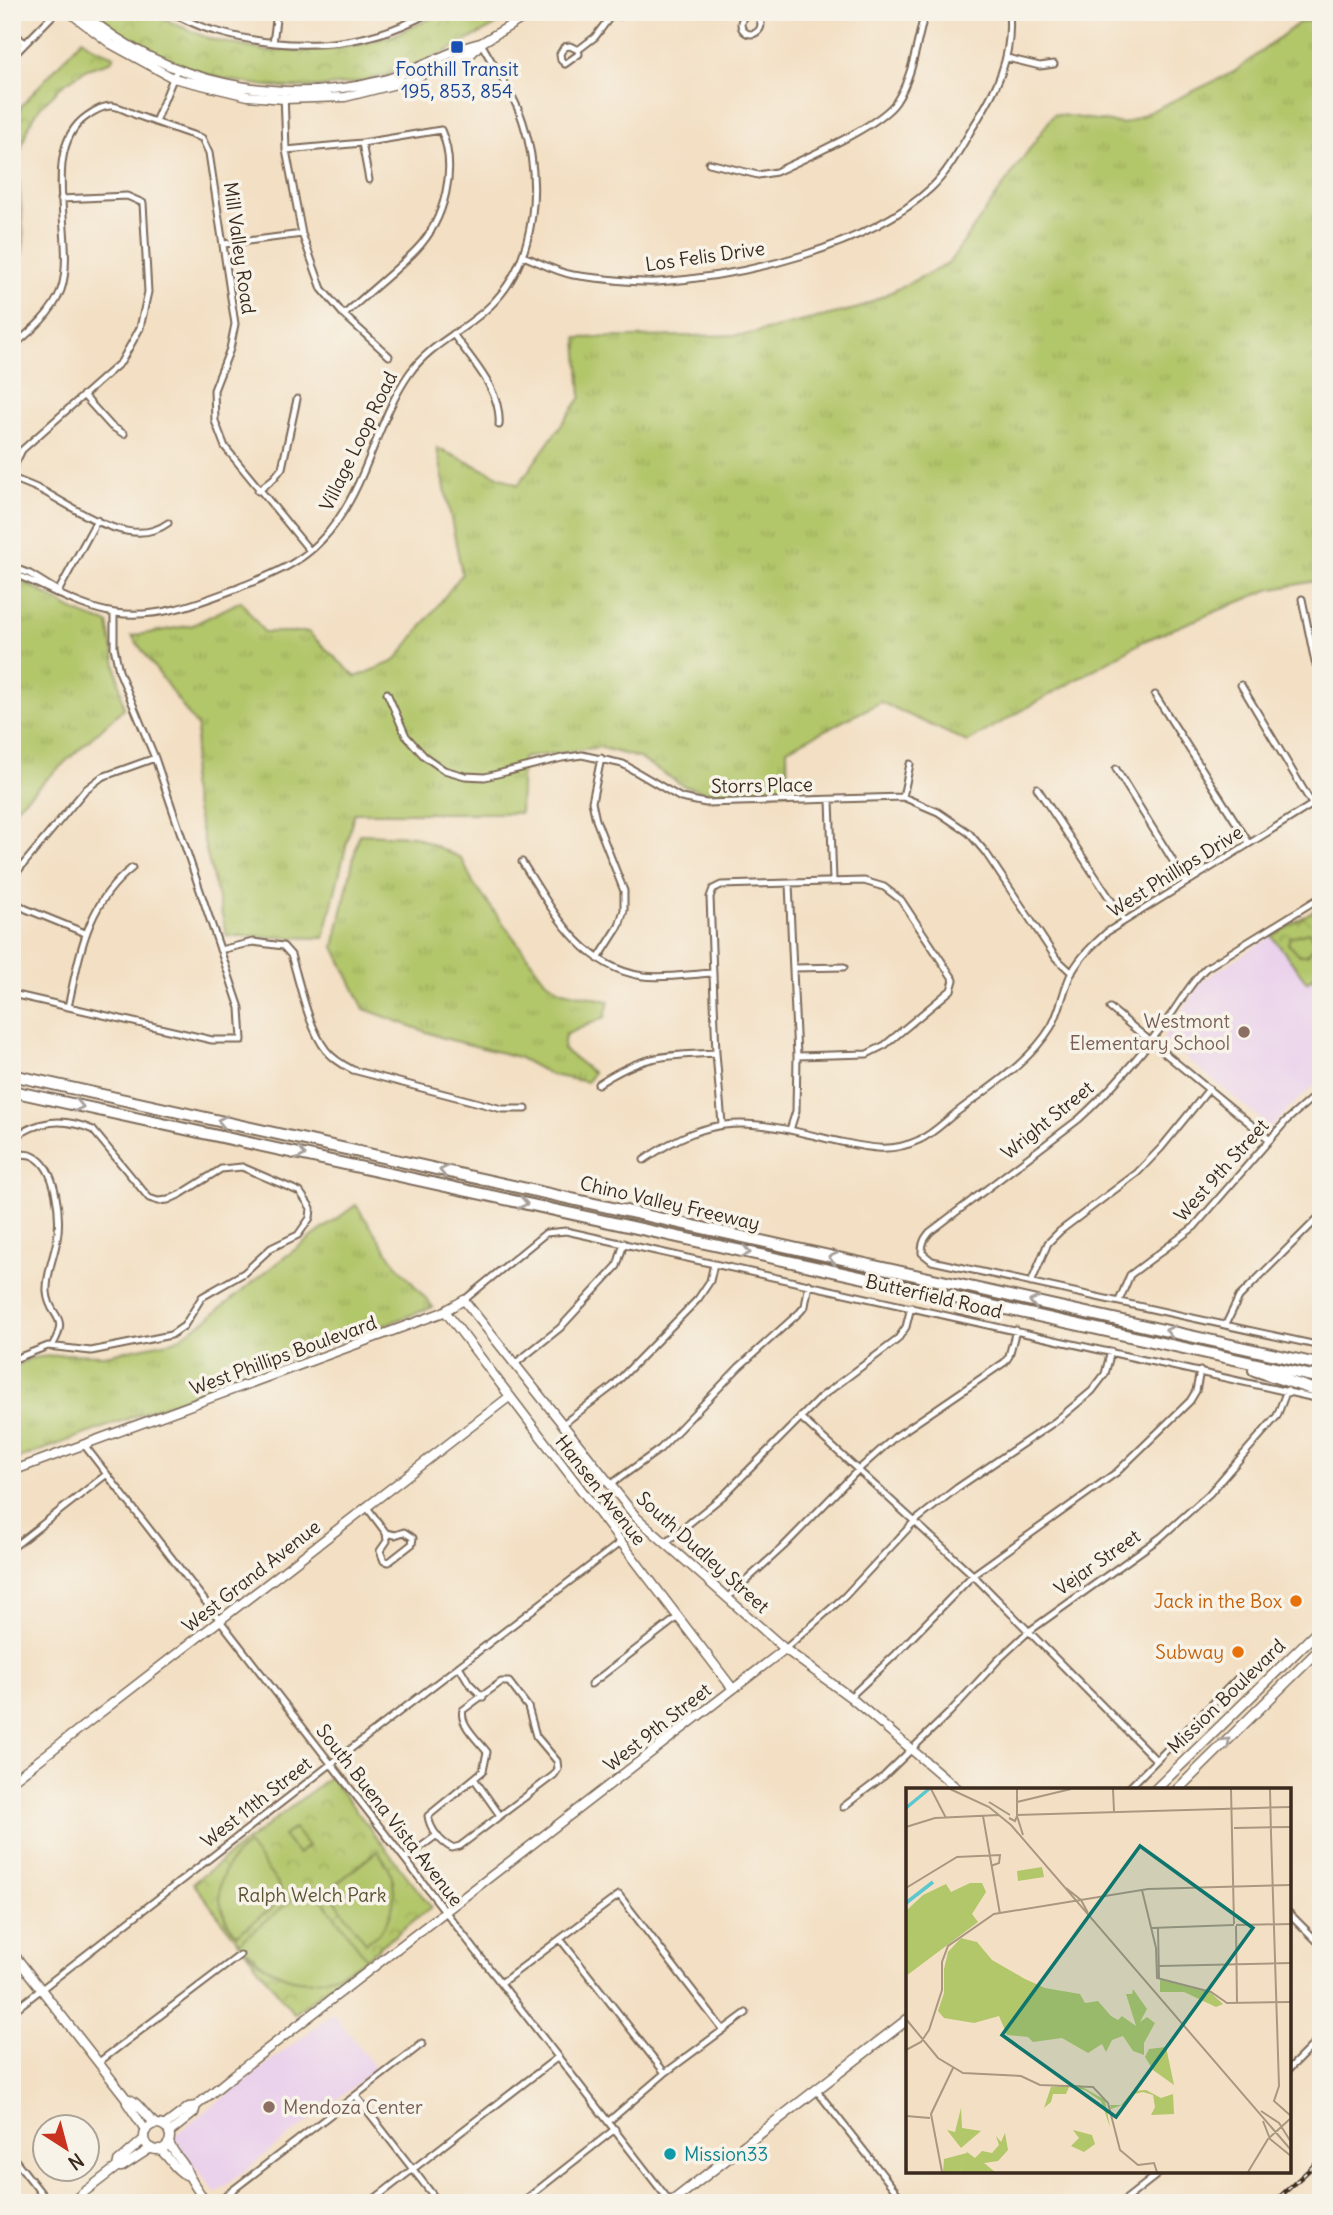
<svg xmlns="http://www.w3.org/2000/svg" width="1333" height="2215" viewBox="0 0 1333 2215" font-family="Delius,sans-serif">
  <defs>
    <pattern id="grass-tufts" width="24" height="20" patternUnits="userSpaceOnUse" patternTransform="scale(1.75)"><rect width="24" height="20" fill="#b2c66a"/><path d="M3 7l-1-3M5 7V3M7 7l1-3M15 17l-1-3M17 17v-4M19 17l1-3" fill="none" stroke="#9aaa5b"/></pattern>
    <pattern id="park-crowns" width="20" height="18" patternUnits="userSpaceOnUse" patternTransform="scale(1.75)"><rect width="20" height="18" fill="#b2c66a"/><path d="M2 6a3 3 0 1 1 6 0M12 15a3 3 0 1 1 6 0" fill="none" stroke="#9aaa5b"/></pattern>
  </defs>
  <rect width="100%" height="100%" fill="#f7f3e8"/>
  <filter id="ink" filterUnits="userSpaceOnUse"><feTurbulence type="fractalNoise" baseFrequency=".0143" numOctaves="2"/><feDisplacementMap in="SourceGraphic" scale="14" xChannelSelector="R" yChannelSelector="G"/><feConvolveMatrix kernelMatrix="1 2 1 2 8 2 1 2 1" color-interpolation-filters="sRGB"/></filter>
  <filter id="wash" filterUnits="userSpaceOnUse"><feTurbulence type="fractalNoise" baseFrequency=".00686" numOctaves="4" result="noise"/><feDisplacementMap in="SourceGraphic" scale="28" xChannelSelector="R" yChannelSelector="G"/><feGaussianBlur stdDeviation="1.57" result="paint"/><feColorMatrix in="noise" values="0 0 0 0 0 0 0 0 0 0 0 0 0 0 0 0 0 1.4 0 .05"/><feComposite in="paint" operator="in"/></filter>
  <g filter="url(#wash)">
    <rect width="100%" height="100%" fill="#f3dfc3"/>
    <path fill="#ead1ec" d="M 1272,936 L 1307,981 L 1313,977 L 1321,987 L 1321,1080 L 1290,1107 L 1274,1125 L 1270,1127 L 1163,1039 L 1202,981 Z
      M 333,2013 L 376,2069 L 216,2193 L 175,2140 L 174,2136 Z"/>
    <path fill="url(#grass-tufts)" stroke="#767844" stroke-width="2" d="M 1321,20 L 1321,580 L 1268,590 L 1144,641 L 967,742 L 881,702 L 787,749 L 788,792 L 712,793 L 684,786 L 639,758 L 599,747 L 522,758 L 520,813 L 354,813 L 324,938 L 227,936 L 190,785 L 198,728 L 132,636 L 193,625 L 241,601 L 264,632 L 308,632 L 356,677 L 395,661 L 462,574 L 437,448 L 518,485 L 581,397 L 577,338 L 745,335 L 859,308 L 948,264 L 1054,114 L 1124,124 L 1234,72 L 1300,22 Z
      M 12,576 C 48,592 67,613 108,623 L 124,708 L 12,811 Z
      M 359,834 L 414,836 L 461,858 L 474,884 L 545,980 L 562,991 L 609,1001 L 605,1017 L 565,1035 L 563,1049 L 593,1073 L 587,1082 L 551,1075 L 518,1057 L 443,1038 L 364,1009 L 334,947 Z
      M 356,1205 L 396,1264 L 433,1307 L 12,1461 L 12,1368 L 31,1358 L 68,1354 L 104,1355 L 174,1341 L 206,1320 L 278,1262 Z"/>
    <path fill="url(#park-crowns)" stroke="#767844" stroke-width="2" d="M 89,12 L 155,12 L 173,23 L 210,39 L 265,51 L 301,51 L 335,49 L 363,44 L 392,36 L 445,12 L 519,12 C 478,35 435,60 390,74 C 288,105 170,81 89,12 Z
      M 82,39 L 92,47 L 114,56 L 110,62 L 87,69 L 65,83 L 40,107 L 29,126 L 17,160 L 24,240 L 20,273 L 12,292 L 12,127 L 21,106 Z
      M 1321,906 L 1321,987 L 1313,977 L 1307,982 L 1272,936 Z
      M 330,1777 L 431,1907 L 294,2014 L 193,1883 Z"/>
    <path fill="#b2c66a" stroke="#767844" stroke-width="2" d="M 1308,932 L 1314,938 L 1316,944 L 1306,955 L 1300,955 L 1288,944 L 1290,937 Z
      M 294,1828 L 308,1846 L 298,1854 L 283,1836 Z
      M 248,1845 L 279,1885 L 282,1895 L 277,1903 L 237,1935 C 211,1905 214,1869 248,1845 Z
      M 377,1851 C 403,1880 399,1922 366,1943 L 330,1893 L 335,1885 Z
      M 306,1888 L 315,1890 L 367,1959 C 314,1992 282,1988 239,1943 Z"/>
  </g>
  <g filter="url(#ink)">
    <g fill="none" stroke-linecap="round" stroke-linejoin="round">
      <defs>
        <path id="street" d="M 170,12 C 184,19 199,27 215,31 C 286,52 364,50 430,12
          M 613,12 L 620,16 L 626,12
          M741 24a10 10 0 1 1 20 0a10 10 0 1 1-20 0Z
          M 12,30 L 24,43
          M 273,43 L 277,12
          M 578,50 L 570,46 L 564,47 L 560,54 L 561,60 L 565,64 L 579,54 L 578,50 L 595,37 L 613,13
          M 12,57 L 56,12
          M 1007,58 L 1040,66 L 1054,64
          M 284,92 L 286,150 L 302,234 L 322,289 L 344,315 L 389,356
          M 155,122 L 177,69
          M 362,143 L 369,180
          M 286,150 L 362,143 L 441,130 C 458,168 445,220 416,250 C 394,273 367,293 344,315
          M 709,163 L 758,175 L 776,172 C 805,158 880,126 896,102 C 912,78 916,47 923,20 L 927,12
          M 224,244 L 302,234
          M 523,256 C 539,262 556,272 573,275 C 595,278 637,283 658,282 C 744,276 867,248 931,188 C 949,171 961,147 973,127 C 997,89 1013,58 1009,12
          M 453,334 C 472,361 502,391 499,425
          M 12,347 C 31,331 52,314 61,290 C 78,242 37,150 87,116 C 94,111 102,106 111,106 C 119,106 129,112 136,115 C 158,123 180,131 202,138 L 209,153 L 235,324 L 230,349 L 214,390 L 215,421 L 225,447 L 310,551
          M 83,395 L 111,426 L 124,434
          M 12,470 L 22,450 L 121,362 L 140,328 L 148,292 L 143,203 L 127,196 L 61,199
          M 12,478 C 22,482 33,486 43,491 C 77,509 130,551 168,523
          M 258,491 L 274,478 L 282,468 L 297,399
          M 12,567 L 30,574 L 56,590
          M 12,573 C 46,586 79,608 115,613 C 159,619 198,603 238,588 C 257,580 278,573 296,561 C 311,552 327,536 337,521 C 369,476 378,419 409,374 C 431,342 468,330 494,302 C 537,257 542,180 523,122 C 514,94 495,69 481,43
          M 58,592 L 97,520
          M 1302,599 L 1315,662 L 1321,675
          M 1241,685 L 1312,804
          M 387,693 L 406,736 L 424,756 L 444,770 L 465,776 L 485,777 L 562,758 L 582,755 L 623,764 L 681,798 L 706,803 L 903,797 L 938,812 L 969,833 L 986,853 L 1056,958 L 1072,973
          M 1155,695 L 1249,843
          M 1116,769 L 1186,882
          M 1037,788 L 1124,920
          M 903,797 L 910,764
          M 830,800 L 833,881
          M 522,862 C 552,909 581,967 643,976 C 665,979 691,974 713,973
          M 12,878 L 85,790 L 102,777 L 155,758
          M 789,884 L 797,1056 L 796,1111 L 790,1130
          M 1321,897 L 1206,968 C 1191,982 1182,999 1170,1016 C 1143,1052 1113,1088 1079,1119 L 930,1232 C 924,1239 922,1243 922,1253 L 932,1261 L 1321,1346
          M 12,900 L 26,909 L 85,933
          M 220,950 L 253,942 L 283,946 L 291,955 C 300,984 308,1027 326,1050 C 333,1059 343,1065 353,1070 L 502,1109 L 526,1109
          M 598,959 L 619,926 L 624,910 L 624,891 L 596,820 L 592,802 L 601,758
          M 794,968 L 844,967
          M 12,994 L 212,1040 L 242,1040 L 240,1008 L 155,758 L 119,671 L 114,647 L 114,613
          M 68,1007 C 80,954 86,904 132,868
          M 1110,1008 L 1270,1140
          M 598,1084 C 644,1054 663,1056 716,1053
          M 722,1124 L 716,1053 L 710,897 L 713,889 L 721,885 L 864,881 L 884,887 L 901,900 L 954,980 L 951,990 L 885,1045 L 867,1054 L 797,1056
          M 12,1139 C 38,1120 63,1117 93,1130 L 149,1198 L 158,1201 L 168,1200 L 181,1194 L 221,1169 L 242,1167 L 300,1192 L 311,1208 L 310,1218 L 298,1235 L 271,1248 L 244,1273 L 202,1297 L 184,1326 L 171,1335 L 91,1351 L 48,1346 L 12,1360
          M 12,1154 C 19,1154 27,1153 33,1156 C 57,1167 61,1217 57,1240 C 54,1257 46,1274 47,1292 C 49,1319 71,1314 52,1346
          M 644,1160 C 719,1107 759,1123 841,1142 C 869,1148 892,1153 919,1140 C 933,1134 945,1121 957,1112 C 991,1086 1029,1063 1051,1027 C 1061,1010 1063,989 1072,972 C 1081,956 1094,944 1107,932 L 1321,799
          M 1031,1283 L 1048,1243 L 1060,1231 L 1137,1173 L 1161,1148 L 1209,1089
          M 464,1300 L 546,1233 L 566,1231 L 1315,1398
          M 1119,1301 L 1130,1275 L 1194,1227 L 1286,1121 L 1321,1090
          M 1226,1324 L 1239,1297 L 1321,1215
          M 516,1363 L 560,1328 L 617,1266 L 624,1243
          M 800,1417 L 973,1575 L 1156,1760
          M 563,1424 L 613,1386 L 698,1299 L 710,1281 L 714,1264
          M 85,1446 L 671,2203
          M 610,1485 L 660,1449 L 739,1367 L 800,1312 L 805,1306 L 809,1284
          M 366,1506 L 386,1533 L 387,1541 L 380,1551 L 384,1561 L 389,1562 L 412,1544 L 413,1538 L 404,1532 L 395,1535 L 386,1533
          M 665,1543 L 723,1496 L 821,1397 L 897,1340 L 906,1327 L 911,1307
          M 12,1548 L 107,1474
          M 728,1597 L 784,1546 L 858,1470 L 895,1437 L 1005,1362 L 1009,1356 L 1016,1330
          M 785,1649 L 845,1596 L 915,1521 L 957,1488 L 1056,1421 L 1092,1391 L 1105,1374 L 1111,1351
          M 459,1666 L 469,1683 L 483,1697
          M 501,1682 L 509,1682 L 528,1707 L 536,1736 L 557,1761 L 558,1769 L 554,1775 L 460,1846 L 452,1848 C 440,1842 430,1829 428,1816 L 483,1771 L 487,1752 C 478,1740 459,1724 463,1710 Z
          M 591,1684 L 678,1617
          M 850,1697 L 896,1654 L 973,1575 L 1117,1472 L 1190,1401 L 1196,1391 L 1200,1371
          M 475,1780 L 499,1814
          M 1127,1790 L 1241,1675
          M 843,1807 L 884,1776 L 950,1712 L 998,1660 L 1028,1632 L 1161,1537 L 1209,1494 L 1277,1416 L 1287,1390
          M 406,1858 L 437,1835
          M 1289,1913 L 1321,1945
          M 561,1940 L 665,2073
          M 501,1983 L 619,1895 L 723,2030
          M 12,2012 L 331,1764 L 621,1542
          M 99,2062 L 240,1955
          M 1289,2069 L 1321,2037
          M 817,2091 L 905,2203
          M 356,2096 L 439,2203
          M 609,2121 L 665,2073 L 746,2013
          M 12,2156 L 49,2203
          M 216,2203 L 422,2044
          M 369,2203 L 558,2057
          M 521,2203 L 615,2129
          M 1121,2203 L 1162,2171"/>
        <path id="secondary" d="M 69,12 L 111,44 L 173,78 L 248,96 L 284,99 L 345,97 L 408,81 L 472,53 L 481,43 L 533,12
          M 82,12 C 166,84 281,108 387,79 C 420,70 448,50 481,43
          M 445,1311 L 733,1689
          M 12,1471 L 441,1313 L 464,1300 L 636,1517 L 785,1649 L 850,1697 L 959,1790
          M 12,1781 L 509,1397
          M 12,1952 L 126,2098 L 127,2103 L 146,2131
          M 126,2098 C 139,2101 145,2117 156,2124
          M144 2137a13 13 0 1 1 26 0a13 13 0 1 1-26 0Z
          M 164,2126 L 189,2107 L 196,2106
          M 169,2133 L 194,2113 L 196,2106 L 235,2074 L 785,1649
          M 169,2142 C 172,2152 180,2158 185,2167 C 190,2180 198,2191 207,2203
          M 159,2149 C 170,2157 174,2170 186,2175
          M 117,2167 L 118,2162 L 144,2139
          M 70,2203 L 117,2167 L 122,2167 L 151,2148"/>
        <path id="primary" d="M 1155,1790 L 1321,1628
          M 1177,1790 L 1321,1648
          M 670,2203 L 908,2019"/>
        <path id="highway" d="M 12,1075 L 1321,1365
          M 12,1091 L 1321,1378
          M 1254,1370 L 1321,1392"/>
      </defs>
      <use href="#street" stroke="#7b6958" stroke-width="9"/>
      <use href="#secondary" stroke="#7b6958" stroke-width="11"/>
      <use href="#primary" stroke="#7b6958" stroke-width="12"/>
      <use href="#highway" stroke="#7b6958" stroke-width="14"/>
      <use href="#street" stroke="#fff" stroke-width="5"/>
      <use href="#secondary" stroke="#fff" stroke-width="8"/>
      <use href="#primary" stroke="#fff" stroke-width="9"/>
      <use href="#highway" stroke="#fff" stroke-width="10"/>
      <defs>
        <path id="rail" d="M 1273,2203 L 1321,2159"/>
      </defs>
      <use href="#rail" stroke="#3b2a1e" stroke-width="4.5"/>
      <use href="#rail" stroke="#f7f3e8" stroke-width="2" stroke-dasharray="5" stroke-linecap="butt"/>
    </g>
    <defs><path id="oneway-chevron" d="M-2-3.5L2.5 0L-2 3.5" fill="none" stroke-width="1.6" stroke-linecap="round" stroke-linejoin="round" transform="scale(1.75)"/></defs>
    <g stroke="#a79f9a">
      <use href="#oneway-chevron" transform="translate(79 1106) rotate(12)"/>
      <use href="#oneway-chevron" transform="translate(222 1121) rotate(-167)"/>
      <use href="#oneway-chevron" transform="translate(301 1154) rotate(12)"/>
      <use href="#oneway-chevron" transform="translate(444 1171) rotate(-167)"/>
      <use href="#oneway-chevron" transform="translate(523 1203) rotate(12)"/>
      <use href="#oneway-chevron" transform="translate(746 1252) rotate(12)"/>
      <use href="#oneway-chevron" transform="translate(833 1258) rotate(-167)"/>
      <use href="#oneway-chevron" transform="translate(1034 1302) rotate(-168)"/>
      <use href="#oneway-chevron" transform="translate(1170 1331) rotate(-168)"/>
      <use href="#oneway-chevron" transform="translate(1226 1742) rotate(-44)"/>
    </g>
  </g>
  <rect fill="#1a4fb4" stroke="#f7f3e8" stroke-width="2.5" x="450" y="40" width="14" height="14" rx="3.5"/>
  <g fill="#8d6e63" stroke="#f7f3e8" stroke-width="2.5">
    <circle cx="1244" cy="1032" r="7"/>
    <circle cx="269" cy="2107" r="7"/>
  </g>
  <g fill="#e8710a" stroke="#f7f3e8" stroke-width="2.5">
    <circle cx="1296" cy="1601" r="7"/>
    <circle cx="1238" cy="1652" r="7"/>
  </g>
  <circle fill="#0f9aa8" stroke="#f7f3e8" stroke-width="2.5" cx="670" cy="2154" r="7"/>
  <g text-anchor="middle" stroke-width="7" stroke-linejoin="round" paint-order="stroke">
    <g font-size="19" fill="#164399" stroke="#f7f3e8">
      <text x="457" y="76">Foothill Transit<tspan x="457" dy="22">195, 853, 854</tspan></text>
    </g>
    <g font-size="19" fill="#3b2a1e" stroke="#f7f3e8">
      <text transform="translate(240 248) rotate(82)" y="7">Mill Valley Road</text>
      <text transform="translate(705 256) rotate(-8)" y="7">Los Felis Drive</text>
      <text transform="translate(358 441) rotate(-64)" y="7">Village Loop Road</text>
      <text transform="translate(762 785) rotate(-1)" y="7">Storrs Place</text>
      <text transform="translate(1175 871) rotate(-32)" y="7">West Phillips Drive</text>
      <text transform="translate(1047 1120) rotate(-39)" y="7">Wright Street</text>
      <text transform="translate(1221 1170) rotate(-48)" y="7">West 9th Street</text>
      <text transform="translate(670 1203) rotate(13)" y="7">Chino Valley Freeway</text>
      <text transform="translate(934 1296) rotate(13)" y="7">Butterfield Road</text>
      <text transform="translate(283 1355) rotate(-20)" y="7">West Phillips Boulevard</text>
      <text transform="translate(601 1490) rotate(52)" y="7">Hansen Avenue</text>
      <text transform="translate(703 1552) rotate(42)" y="7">South Dudley Street</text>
      <text transform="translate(1097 1562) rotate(-35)" y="7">Vejar Street</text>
      <text transform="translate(251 1576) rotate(-38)" y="7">West Grand Avenue</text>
      <text transform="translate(1226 1696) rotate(-44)" y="7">Mission Boulevard</text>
      <text transform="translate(657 1727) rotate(-38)" y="7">West 9th Street</text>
      <text transform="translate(256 1802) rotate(-38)" y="7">West 11th Street</text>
      <text transform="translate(390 1815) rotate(52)" y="7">South Buena Vista Avenue</text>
    </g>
    <g font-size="19" fill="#785e54" stroke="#f7f3e8" text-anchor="end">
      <text x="1230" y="1028">Westmont<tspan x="1230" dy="22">Elementary School</tspan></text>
      <text x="283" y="2114" text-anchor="start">Mendoza Center</text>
    </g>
    <g font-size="19" fill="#c56008" stroke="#f7f3e8" text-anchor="end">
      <text x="1282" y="1608">Jack in the Box</text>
      <text x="1224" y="1659">Subway</text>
    </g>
    <g font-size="19" fill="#595131" stroke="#f7f3e8">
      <text x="312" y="1902">Ralph Welch Park</text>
    </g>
    <g font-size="19" fill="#0d838f" stroke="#f7f3e8" text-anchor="start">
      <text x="684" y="2161">Mission33</text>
    </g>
  </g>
  <g transform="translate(906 1788)">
    <rect width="385" height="385" fill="#f3dfc3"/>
    <path d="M 64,95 L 76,95 L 80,104 L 66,126 L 72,134 L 0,188 L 0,123 L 17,107 L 40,96 L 45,104 ZM 55,150 L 71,154 L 86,172 L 119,191 L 139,200 L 174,206 L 179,215 L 192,213 L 205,228 L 212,232 L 216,228 L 230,238 L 220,206 L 226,206 L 227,201 L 241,221 L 234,234 L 241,229 L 249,235 L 238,255 L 238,267 L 227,263 L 217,248 L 206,252 L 200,264 L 196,256 L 182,265 L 156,250 L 127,254 L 122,249 L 101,247 L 93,228 L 68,235 L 38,230 L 32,223 L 38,205 L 38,181 L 42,164 ZM 254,191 L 305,205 L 317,216 L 310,219 L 278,204 L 254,204 ZM 260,259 L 268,297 L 247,282 L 239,269 L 243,261 ZM 55,320 L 56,340 L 75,343 L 55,360 L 41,342 L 49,344 ZM 167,342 L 186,347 L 189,356 L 178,364 L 165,358 L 173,350 ZM 99,345 L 102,362 L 92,373 L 78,375 L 89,384 L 54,384 L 61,364 L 69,370 L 76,363 L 86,365 L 93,357 L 90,348 L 95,354 Z" fill="#b2c66a"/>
    <path d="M 173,297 L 199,312 L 204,339 L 195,313 L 179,302 L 163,299 L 160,306 L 147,306 L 145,314 L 138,320 L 145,299 ZM 240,302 L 255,310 L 267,306 L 268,326 L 245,327 L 249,319 L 247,307 L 237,304 L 228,306 L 219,316 L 205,321 L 204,317 L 215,317 L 227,303 ZM 61,365 L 54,384 L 37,384 L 38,371 Z" fill="#b2c66a"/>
    <path d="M 136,79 L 138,89 L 112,93 L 111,83 Z" fill="#b2c66a"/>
    <path fill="none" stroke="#5bc8cf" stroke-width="3.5" d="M 0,20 L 23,1M 0,115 L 27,94"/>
    <path fill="none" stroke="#a99781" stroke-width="2" d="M 25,1 L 40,30M 44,1 L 83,19 L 105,37 L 385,362M 111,1 L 111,28M 207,1 L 208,23M 325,1 L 328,136M 364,1 L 365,46M 83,14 L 104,27M 111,14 L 165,1M 110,27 L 385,19M 77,28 L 94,126M 103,30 L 109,33 L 111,28 L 117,47M 0,39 L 29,30 L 93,27M 328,40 L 385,39M 365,45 L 373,298 L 368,313 L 385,328M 0,100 L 51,69 L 94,67 L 93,75 L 85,78M 160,100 L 175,112 L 182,125M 236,102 L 250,160 L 251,190 L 305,204 L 321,215 L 385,214M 330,137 L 385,136M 330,138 L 331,215M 245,140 L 328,137M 252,140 L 253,190M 253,178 L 385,175M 0,231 L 32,270 L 57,285 L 115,288 L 134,297 L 187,299 L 202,315 L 214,362 L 232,377 L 248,375 L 251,384M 0,262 L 15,254 L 23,242 L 36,202 L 36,174 L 42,158 L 88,126 L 242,101 L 385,97M 355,323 L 373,335 L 385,354M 0,328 L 24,330M 357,333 L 364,351 L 385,368M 36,384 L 25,326 L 47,280M 342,384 L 362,351 L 385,330"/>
    <path fill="#0f766e" fill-opacity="0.15" stroke="#0f766e" stroke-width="3.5" d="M 234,58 L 347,140 L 210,329 L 96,247 Z"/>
    <rect width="385" height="385" fill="none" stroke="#3b2a1e" stroke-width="3.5"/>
  </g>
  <rect width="1333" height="2215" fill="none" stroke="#f7f3e8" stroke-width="42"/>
  <g transform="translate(66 2148) rotate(144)"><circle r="33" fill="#f7f3e8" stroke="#aca397" stroke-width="2"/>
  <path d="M0-5L12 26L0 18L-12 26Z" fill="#c8321e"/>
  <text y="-10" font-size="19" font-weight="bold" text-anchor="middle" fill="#3b2a1e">N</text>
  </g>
</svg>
